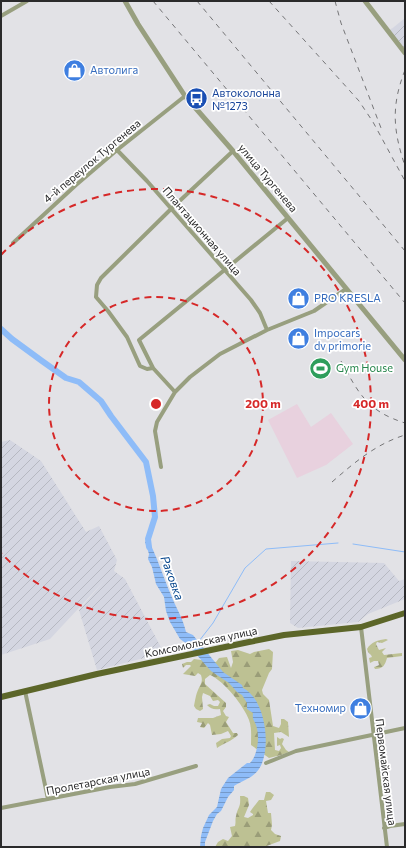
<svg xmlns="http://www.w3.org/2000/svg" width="406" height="848" viewBox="0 0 406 848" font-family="Commissioner,sans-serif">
  <defs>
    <pattern id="industrial-furrows" width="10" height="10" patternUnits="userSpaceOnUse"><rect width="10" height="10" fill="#d4d6e1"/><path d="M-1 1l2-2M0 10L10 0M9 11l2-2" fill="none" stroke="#b6b8c1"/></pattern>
    <pattern id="forest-firs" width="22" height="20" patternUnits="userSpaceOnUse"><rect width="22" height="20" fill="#bdc193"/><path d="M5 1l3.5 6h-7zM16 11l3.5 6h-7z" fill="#9a9d78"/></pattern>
    <pattern id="water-rules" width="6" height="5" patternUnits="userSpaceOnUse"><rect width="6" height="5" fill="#8ebcf8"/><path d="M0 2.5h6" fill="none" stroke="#7499c9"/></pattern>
  </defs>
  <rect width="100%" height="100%" fill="#e2e2e6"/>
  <path fill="#e8d1de" d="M 297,404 L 311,427 L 331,413 L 353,444 L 326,465 L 297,478 L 268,420 Z"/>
  <path fill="url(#industrial-furrows)" d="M 405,18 L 405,49 L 389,31 Z
    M 10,440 L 41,461 L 86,532 L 99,526 L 117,560 L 114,571 L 125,579 L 164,653 L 97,670 L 79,610 L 105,580 L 50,639 L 1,655 L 1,442 Z
    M 291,561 L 384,563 L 399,581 L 405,579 L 405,599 L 368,614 L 358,622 L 298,628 L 290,623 Z"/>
  <path fill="url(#forest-firs)" d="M 386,639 L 388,640 L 382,643 L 377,642 L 376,644 L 379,650 L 386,648 L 382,652 L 384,655 L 402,653 L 402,656 L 387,658 C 385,665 383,669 375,669 L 374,667 L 377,666 L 379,665 L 378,661 L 374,661 L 370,663 L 369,658 L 372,657 L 371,655 L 368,652 L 367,649 C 371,642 378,640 386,639 Z
    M 269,649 L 273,652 L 272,669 L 269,673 L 262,690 L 263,694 L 269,700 L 273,726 L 279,728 L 281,724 L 281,719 L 284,719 L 288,722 L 289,737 L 281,732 L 274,733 L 275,750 L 279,751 L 281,748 L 280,745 L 277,746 L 277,737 L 280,739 L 282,738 L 284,739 L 282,744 L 286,750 L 289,752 L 281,755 L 269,758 L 251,745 C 251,737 252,728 249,720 C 244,706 224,681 210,675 L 205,679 L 205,684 L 226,703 L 226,707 L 223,711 L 226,716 L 229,717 L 226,722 L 233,733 L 237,733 L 238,735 C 232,741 224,743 217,748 L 216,743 L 222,739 L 230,738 L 231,736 L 228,731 L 221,734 L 212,735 L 210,725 L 208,723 L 204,728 L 200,727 L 202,723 L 197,722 L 198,718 L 213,718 L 221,715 L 220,709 C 214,710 211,709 207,705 L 210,704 L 214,706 L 218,706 L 220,702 L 218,700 L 213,701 L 210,696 L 203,693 L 202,697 L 203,709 L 200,711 L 196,709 L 194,706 C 195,701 196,694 198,690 C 201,683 203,682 201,675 L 198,673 L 195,676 L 183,674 L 191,666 L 190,665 L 186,665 L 183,668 L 182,664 L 187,662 L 191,662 L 194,659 L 216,662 L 219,658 L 227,657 L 231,668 L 233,662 L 231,651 L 238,650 L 250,654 L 254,652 Z
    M 266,792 L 270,792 L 274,795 L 271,800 L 266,801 L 268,813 L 271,813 L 272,825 L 271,830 L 275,834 L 281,836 L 280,841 L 264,847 L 215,847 L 218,842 L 223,839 L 228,841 L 232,836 L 230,827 L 235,826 C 236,822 235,820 236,816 C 238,806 241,808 240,796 L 244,796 L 248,798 L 249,805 L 244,817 L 248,818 L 253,815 L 253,814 L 250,812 L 252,809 L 259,800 L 264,800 Z"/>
  <path fill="url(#water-rules)" d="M 148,539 C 157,557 163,576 171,595 C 176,608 183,618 186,632 L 193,635 L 223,672 L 242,685 L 243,688 C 266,699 272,750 259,769 C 253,778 243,780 234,786 L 234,790 L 228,797 L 221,811 L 217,814 L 213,821 L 205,842 L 205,847 L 200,847 L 201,836 L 203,828 L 209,815 L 217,807 L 221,789 L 228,778 L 247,763 L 250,763 C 258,755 260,736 256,725 C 254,720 252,719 253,713 L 247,709 L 247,703 L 242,695 L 237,692 L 229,683 L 211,671 L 187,644 L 180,639 L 170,622 L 166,611 L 164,597 L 156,584 L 152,567 L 148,559 L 149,554 L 145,542 Z"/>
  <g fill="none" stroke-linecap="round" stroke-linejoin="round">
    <path stroke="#8ebcf8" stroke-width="1" d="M 353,544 L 405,552
      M 199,641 L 213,623 L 245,568 L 266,549 L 338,543"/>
    <path stroke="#8ebcf8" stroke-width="6" d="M 1,329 L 12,339 L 42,361 L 66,378 L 79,382 L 101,401 L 111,416 L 146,462 L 153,496 L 155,517 L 148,539 L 149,547"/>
    <path stroke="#989f7f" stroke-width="4" d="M 1,16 L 27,1
      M 117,150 L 147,181 L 251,300 L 260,313 L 267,330
      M 13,243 L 76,185 L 117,150 L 185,96
      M 153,368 L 139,340 L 288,218
      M 175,392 L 153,368 L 147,369 L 140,366 L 127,337 L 108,311 L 96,297 L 97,285 L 101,278 L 171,209 L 233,151
      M 161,467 L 155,431 L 157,422 L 175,392 L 190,377 L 220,354 L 267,330 L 314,311 L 346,289
      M 361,627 L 387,847
      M 25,691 L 48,799
      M 266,763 L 296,751 L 405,728
      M 1,808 L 110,787 L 135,784 L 196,766
      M 384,828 L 390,826 L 405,824"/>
    <path stroke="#989f7f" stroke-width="5" d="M 125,1 L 138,24 L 185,96 L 233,151 L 405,360
      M 365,1 L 405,53"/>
    <path stroke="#5c6629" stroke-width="6" d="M 1,697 L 97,674 L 249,642 L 284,635 L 361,627 L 405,613"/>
    <path stroke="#757577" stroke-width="1" stroke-dasharray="5 5" stroke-linecap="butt" d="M 153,1 L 405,303
      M 197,1 L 405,251
      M 269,1 L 359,101 L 373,122 L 405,181
      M 335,1 L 341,23 L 381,128
      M 405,70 C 391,106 393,130 405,166
      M 341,361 C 359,394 367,411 405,423
      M 332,482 C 355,462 376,444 405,435"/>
  </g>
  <g fill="none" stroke="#d62828" stroke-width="2" stroke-dasharray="7 5">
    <circle cx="156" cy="404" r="107"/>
    <path d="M1 255A215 215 0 1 1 1 553"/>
  </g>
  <defs>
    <symbol id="shop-disc" viewBox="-11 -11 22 22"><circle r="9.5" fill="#3f7fe0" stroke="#fff"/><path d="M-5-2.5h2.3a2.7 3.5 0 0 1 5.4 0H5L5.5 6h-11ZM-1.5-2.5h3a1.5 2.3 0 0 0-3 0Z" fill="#fff"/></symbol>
    <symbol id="bus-disc" viewBox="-11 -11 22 22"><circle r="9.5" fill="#1a4fb4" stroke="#fff"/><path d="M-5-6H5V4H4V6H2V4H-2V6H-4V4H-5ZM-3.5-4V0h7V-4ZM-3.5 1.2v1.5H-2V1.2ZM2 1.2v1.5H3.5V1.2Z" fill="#fff"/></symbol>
    <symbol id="stadium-disc" viewBox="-11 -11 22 22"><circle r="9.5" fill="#2e9e5b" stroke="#fff"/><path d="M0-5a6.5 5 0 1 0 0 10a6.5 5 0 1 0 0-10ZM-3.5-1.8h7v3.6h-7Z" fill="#fff"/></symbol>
  </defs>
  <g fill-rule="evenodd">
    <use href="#shop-disc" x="62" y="58" width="25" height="25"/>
    <use href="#bus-disc" x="184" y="86" width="25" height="25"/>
    <use href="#shop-disc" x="286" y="286" width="25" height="25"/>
    <use href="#shop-disc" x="286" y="326" width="25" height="25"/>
    <use href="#stadium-disc" x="308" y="356" width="25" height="25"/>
    <use href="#shop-disc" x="348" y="696" width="25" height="25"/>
  </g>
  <g text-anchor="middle" stroke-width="3.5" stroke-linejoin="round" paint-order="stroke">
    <g font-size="11" fill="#366cbe" stroke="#fff" text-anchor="start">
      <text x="90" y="74">Автолига</text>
      <text x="314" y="302">PRO KRESLA</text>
      <text x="314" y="337">Impocars<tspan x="314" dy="13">dv primorie</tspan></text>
      <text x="346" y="712" text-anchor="end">Техномир</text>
    </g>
    <g font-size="11" fill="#164399" stroke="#fff" text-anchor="start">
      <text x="212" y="97">Автоколонна<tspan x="212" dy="13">№1273</tspan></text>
    </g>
    <g font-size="11" fill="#2a2a2b" stroke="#fff">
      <text transform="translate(92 161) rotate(-40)" y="4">4-й переулок Тургенева</text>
      <text transform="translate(268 178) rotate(50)" y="4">улица Тургенева</text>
      <text transform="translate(202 231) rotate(49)" y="4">Плантационная улица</text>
      <text transform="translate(201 642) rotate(-12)" y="4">Комсомольская улица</text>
      <text transform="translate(386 772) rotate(83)" y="4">Первомайская улица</text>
      <text transform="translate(98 781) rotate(-11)" y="4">Пролетарская улица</text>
    </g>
    <g font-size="11" fill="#27864d" stroke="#fff" text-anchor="start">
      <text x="336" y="372">Gym House</text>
    </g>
    <g font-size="12" font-style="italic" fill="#09488e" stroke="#fff">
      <text transform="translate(172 578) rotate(70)" y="4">Раковка</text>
    </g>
  </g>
  <circle cx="156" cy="404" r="6" fill="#d62828" stroke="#fff" stroke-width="2"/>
  <g font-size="12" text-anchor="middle" font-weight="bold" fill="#d62828" stroke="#fff" stroke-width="3.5" stroke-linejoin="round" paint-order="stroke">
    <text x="263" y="408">200 m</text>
    <text x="371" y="408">400 m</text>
  </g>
  <rect width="406" height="848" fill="none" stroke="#2a2a2b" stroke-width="4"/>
</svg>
